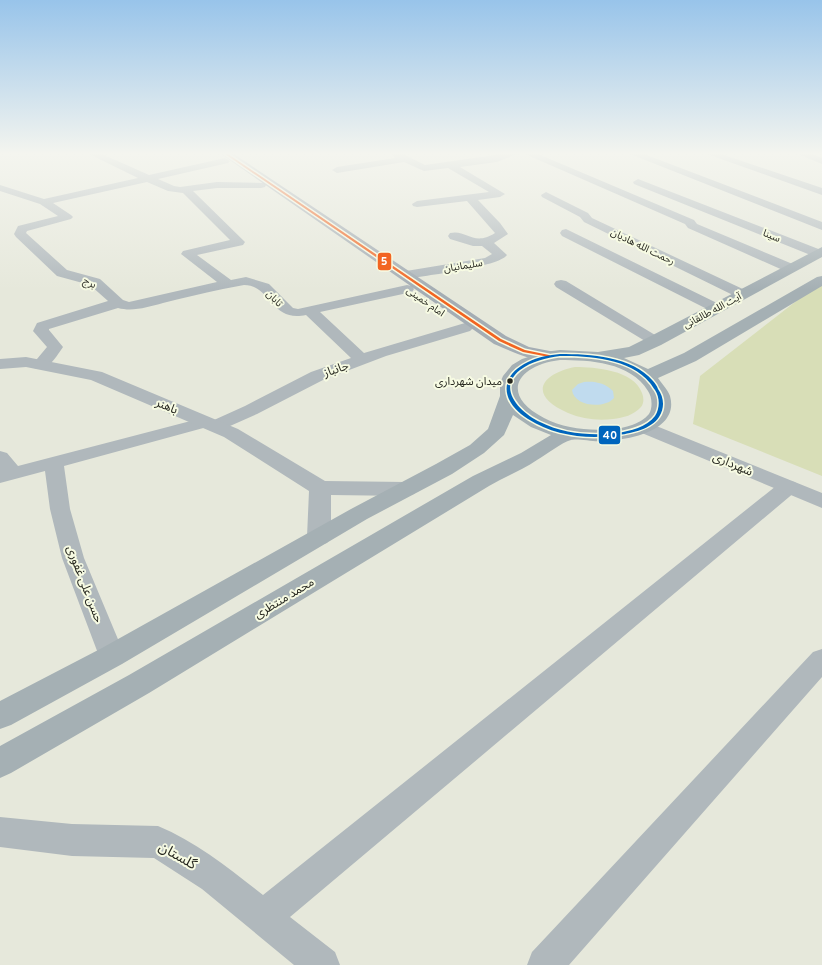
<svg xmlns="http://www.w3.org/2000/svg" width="822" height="965" viewBox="0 0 822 965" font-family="Overpass,'Noto Sans Arabic',sans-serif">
  <rect width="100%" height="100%" fill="#e6e8db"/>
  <path fill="#d8deb7" d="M 822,281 L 822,476 L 693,424 L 700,376 Z
    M 575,367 C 595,367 634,370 642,393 C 644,398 644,403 641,407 C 634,415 623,418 613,419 C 598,421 582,419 568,413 C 530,397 537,375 575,367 Z"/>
  <path fill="#c0dbee" d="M 584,382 C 595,381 605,383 613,391 L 614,398 C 605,409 574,407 572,390 L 578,384 Z"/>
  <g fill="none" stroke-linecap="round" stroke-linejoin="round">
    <path fill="#b0b8bc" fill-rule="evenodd" d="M 89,154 L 102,154 L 149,175 L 225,158 L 230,161 L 228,163 L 158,179 L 174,186 L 180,187 L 217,182 L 265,183 L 266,185 L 265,187 L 261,188 L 217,188 L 193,191 L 245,242 L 243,245 L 197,255 L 231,280 L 246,277 L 269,284 L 293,308 L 298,309 L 407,285 L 412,286 L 414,289 L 412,292 L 320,312 L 364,353 L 465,323 L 470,325 L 473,328 L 470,331 L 386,356 L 323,380 L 257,414 L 221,430 L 215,431 L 209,430 L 207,427 L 64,466 L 70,509 L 84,558 L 125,656 L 121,663 L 112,666 L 103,663 L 99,656 L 62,558 L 50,509 L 45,471 L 0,483 L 0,451 L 7,453 L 18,466 L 206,417 L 214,420 L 245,406 L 311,372 L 351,358 L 306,315 C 271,323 271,285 244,285 C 237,286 230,288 223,289 C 203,293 183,298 163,303 C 148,307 133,312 118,308 L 49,329 L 49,330 L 63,347 C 56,357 48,372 34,368 L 32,365 L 47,347 L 33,331 L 37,323 L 108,301 L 90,285 L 57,276 L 16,237 L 14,234 L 18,226 L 58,216 L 40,204 L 0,191 L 0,185 L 44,199 L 138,178 ZM 147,182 L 168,191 L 183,193 L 230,240 L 183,251 L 181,254 L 217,282 L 129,302 L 123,300 L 100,279 L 67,270 L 26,233 L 27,231 L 71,219 L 73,217 L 71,215 L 53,203 Z
      M 391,154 L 403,154 L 425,165 L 502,154 L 517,154 L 497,162 L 460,167 L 505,194 L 500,197 L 478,200 L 500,223 L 508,234 L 494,243 L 507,255 C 499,267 423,276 405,279 L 400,278 L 398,275 L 400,272 L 485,258 L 492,254 L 482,246 L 473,246 L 450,239 L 448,236 L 450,233 C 467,229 473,247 495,233 L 467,201 L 417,207 L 413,206 L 412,204 L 417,201 L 489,192 L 448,168 L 424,171 L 404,162 L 337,173 L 332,170 L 337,167 L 395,158 Z
      M 525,154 L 538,154 L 694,220 L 697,224 L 795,265 L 797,268 L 795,271 L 785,271 L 688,228 L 685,224 Z
      M 630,154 L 644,154 L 822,222 L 822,230 Z
      M 707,154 L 721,154 L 822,188 L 822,195 Z
      M 798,154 L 812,154 L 822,158 L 822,164 Z
      M 638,179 L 821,250 L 822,255 L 817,257 L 813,256 L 634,184 L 633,182 Z
      M 546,192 L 588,213 L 592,218 L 747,291 L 749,294 L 747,297 L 742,298 L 737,297 L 584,222 L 580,217 L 542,197 L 541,195 Z
      M 566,229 L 721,305 L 723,308 L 721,311 L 716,312 L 711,311 L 562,236 L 560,233 L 562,230 Z
      M 561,280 L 566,281 L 660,338 L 663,341 L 660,344 L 655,346 L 650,344 L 556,287 L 554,284 L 556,281 Z
      M 788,481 L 795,482 L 798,487 L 795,492 L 290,917 L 335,952 L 340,965 L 294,965 L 202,889 L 154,858 L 72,856 L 0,847 L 0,817 L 72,824 L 158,826 C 197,842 231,870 263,895 L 781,482 Z
      M 822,649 L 822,677 L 569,965 L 527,965 L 532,952 L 813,652 Z"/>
    <path fill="#b0b8bc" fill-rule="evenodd" d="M 26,357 L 102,372 L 238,429 L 325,481 L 406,482 L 414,484 L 417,489 L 414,494 L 406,496 L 331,495 L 331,537 L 327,543 L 319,545 L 311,543 L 307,537 L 309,491 L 224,437 L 91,380 L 26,367 L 0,369 L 0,359 Z
      M 644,421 L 822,493 L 822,508 L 637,431 L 634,427 L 637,423 Z"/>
    <path fill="#a4adb4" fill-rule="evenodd" d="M 221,154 L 234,154 L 506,336 L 529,347 L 555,352 L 558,356 L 555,360 C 537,364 511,351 494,344 Z"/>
    <path fill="#a5b0b4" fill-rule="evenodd" d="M 822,247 L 822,257 L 661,345 L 639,355 L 624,358 L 648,369 L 684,353 L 817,277 L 822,276 L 822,286 L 696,361 L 658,378 C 662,384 668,390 670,396 C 680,432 625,441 601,441 C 594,442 576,438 571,440 C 562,442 546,455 537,460 C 522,470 505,477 489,486 L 149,693 L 11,773 L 0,778 L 0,746 L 129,675 L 473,476 L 521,453 L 551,435 L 531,427 L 513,415 L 504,435 L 484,453 L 452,474 L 367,519 L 122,664 L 11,725 L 0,729 L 0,701 L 102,648 L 351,509 L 436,464 L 470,445 L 488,429 L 500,396 L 500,383 L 503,376 L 512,365 L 522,359 L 544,352 L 560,350 L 598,352 L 629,347 L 649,337 ZM 560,360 C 590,360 630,362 648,391 C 652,397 653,407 649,414 C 641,424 624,428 613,429 C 590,431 565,429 544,418 C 499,395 517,365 560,360 Z"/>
    <defs>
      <path id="bus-1" d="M 225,154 L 228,154 L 501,339 L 525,350 L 549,355 L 551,356 L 549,357 L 523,352 L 499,341 Z"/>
      <path id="bus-2" d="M 560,354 C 590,354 632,356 653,381 C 655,383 657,386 658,389 C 664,397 665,408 659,417 C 651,429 633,433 619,435 C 589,440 554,436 528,419 C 502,403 497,377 528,362 C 538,357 549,355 560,354 ZM 560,356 C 589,356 630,358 650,383 C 652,385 653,388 655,390 C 660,398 660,408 655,416 C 647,427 630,431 617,433 C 592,436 564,434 540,422 C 521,413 496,389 520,370 C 532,361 546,358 560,356 Z"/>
    </defs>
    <use href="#bus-1" stroke="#f7fbe3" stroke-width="3"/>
    <use href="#bus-2" stroke="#f7fbe3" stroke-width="3"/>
    <use href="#bus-1" fill="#f26522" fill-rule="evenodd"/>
    <use href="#bus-2" fill="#0065bd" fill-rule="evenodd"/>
  </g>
  <linearGradient id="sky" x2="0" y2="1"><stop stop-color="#98c4ea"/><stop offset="0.53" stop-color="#f4f5ef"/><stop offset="1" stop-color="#f4f5ef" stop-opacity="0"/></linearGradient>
  <rect width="822" height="290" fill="url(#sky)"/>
  <circle fill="#25261e" stroke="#f7fbe3" stroke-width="1.5" cx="510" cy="381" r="3.5"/>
  <g text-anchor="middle" stroke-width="4" stroke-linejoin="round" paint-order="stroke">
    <g font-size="10" fill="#25261e" stroke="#f7fbe3">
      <text transform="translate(772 235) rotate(22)" y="4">سینا</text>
      <text transform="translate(643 246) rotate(26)" y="4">رحمت الله هادیان</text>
      <text transform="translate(463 265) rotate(-9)" y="4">سلیمانیان</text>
      <text transform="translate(90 282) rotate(25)" y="4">برج</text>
      <text transform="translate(275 298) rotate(45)" y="4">تابان</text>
      <text transform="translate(426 301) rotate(35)" y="4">امام خمینی</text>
      <text transform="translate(712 310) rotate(-28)" y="4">آیت الله طالقانی</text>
    </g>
    <g font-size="11" fill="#25261e" stroke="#f7fbe3" text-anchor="end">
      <text x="502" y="385">میدان شهرداری</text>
    </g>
    <g font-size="12" fill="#25261e" stroke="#f7fbe3">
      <text transform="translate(336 369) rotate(-19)" y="4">جانباز</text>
      <text transform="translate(167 406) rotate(23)" y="4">باهنر</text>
      <text transform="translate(733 464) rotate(23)" y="4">شهرداری</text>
      <text transform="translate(85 584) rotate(69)" y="4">حسن علی غفوری</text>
      <text transform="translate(284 598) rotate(-31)" y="4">محمد منتظری</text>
    </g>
    <g font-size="14" fill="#25261e" stroke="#f7fbe3">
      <text transform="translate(178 855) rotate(30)" y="5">گلستان</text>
    </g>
  </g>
  <g stroke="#f7fbe3" stroke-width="1.5">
    <rect x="377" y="252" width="15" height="19" rx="4" fill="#f26522"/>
    <rect x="598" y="425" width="23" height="20" rx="4" fill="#0065bd"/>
  </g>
  <g font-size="11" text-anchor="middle" font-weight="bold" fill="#fff">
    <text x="384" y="265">5</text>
    <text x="610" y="439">40</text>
  </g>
</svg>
